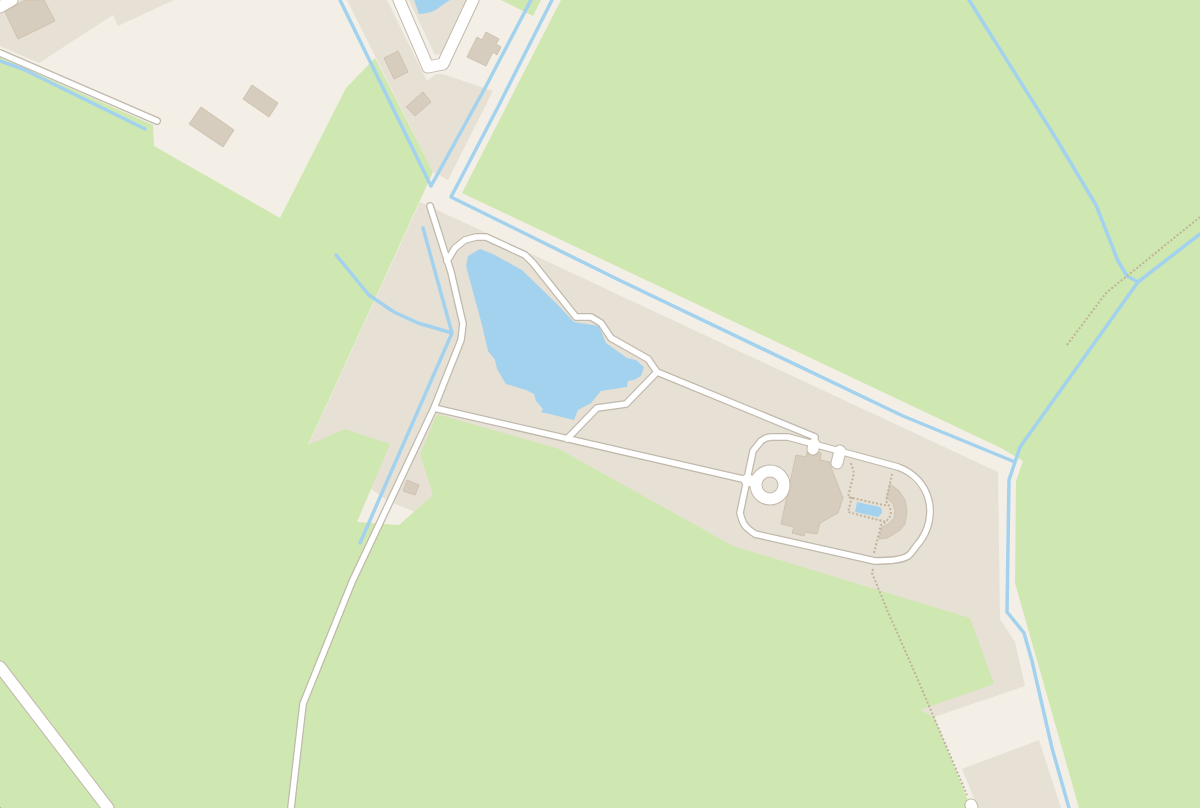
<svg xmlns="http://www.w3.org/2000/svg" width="1200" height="808" viewBox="0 0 1200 808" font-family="'Public Sans',sans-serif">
  <rect width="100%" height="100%" fill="#f3efe6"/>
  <path fill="#e7e1d5" d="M 20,0 L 174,0 L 118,26 L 113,15 L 39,63 L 0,46 L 0,11 Z
    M 347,0 L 387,0 L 427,81 L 436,74 L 443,74 L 493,91 L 448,180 L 433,172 Z
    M 409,0 L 467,0 L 442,54 L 435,55 Z
    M 420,202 L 998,472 L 1000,619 L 1015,642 L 1025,686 L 934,717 L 390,502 L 308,446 Z
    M 1039,740 L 1061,808 L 978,808 L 962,769 Z"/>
  <path fill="#cfe7b0" d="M 501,0 L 541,0 L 533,16 Z
    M 561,0 L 1200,0 L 1200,808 L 1079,808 L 1015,583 L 1016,481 L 1023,461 L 1001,448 L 462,193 Z
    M 0,57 L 153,125 L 154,146 L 280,218 L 346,88 L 375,58 L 433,172 L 308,445 L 345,429 L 390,444 L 357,522 L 399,525 L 433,495 L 420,454 L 437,414 L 559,449 L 733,546 L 970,618 L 994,684 L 920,710 L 934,717 L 971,808 L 0,808 Z"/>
  <path fill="#a3d2ef" d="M 414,0 L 450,0 C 437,8 436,13 419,14 Z
    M 480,249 L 493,254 L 522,270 L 558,305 L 574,322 L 599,326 L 606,343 L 627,358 L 636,360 L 644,367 L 641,376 L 634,380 L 628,381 L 627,387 L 601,391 L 591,403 L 578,410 L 574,420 L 541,412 L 543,409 L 536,401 L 534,394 L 526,390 L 506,384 L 497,369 L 495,360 L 488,351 L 482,325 L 466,266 L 468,256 Z
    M 857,502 L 880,507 L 882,510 L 882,513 L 878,517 L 855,512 Z"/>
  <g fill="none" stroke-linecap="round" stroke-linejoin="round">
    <path stroke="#a3d2ef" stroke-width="3.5" d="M 340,0 L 431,186
      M 552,0 L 498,107 L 451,197 L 619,280 L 903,416 L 1015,462
      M 969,0 L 1057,140 L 1096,205 L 1118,261 L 1127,276 L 1138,282
      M 0,61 L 23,69 L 145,129
      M 431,186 L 485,88 L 531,0
      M 336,255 L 369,295 L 394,312 L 418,323 L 452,333
      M 360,543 L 452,333 L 423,228
      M 1069,808 L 1052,748 L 1032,661 L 1024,633 L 1007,612 L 1009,480 L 1020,447 L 1138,282 L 1200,234"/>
  </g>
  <path fill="#d7cdbf" stroke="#cfc2af" d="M 25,0 L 44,0 L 55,21 L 18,39 L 5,12 Z
    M 486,32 L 499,39 L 496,44 L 501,47 L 497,55 L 493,52 L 486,66 L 467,57 L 477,37 L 482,40 Z
    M 398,51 L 408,72 L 394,79 L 384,58 Z
    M 252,85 L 278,103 L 269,117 L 243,99 Z
    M 423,92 L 431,102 L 415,116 L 406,107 Z
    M 201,107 L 234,130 L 223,147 L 189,124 Z
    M 807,452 L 812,456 L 816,455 L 819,452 L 821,453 L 820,460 L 830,462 L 830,465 L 843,498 L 838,513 L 820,523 L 817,534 L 805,532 L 804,536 L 792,533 L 794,527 L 781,524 L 796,455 L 806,457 Z
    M 407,480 L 419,485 L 415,495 L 403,491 Z
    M 890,484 L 899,491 L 905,500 L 907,511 L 905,524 L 900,530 L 894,534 L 887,538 L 879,539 L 882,527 L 888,524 L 894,518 L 895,511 L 893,504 L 887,498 Z"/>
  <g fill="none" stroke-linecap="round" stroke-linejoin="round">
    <defs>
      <path id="lane" d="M 0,53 L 157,121
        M 447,261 L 455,248 L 465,240 L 476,237 L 486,237 L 525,255 L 533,263 L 576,317 L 591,317 L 601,323 L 611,338 L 648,359 L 657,372
        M 434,408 L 747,480
        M 771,437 L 788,437 L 898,467 C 931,479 940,517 918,544 C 915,547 912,553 908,556 C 900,561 885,561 875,561 L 755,534 C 745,527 743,525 740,513 L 753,451 L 761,441 L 766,438 Z
        M 567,439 L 597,408 L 626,404 L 657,372 L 815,437 L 814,444
        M 291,808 L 303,704 L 352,582 L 434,408 L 461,340 L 463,324 L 451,272 L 430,206"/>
      <path id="street" d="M 399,0 L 428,67 L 443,64 L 473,0
        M 0,7 L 12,0
        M 813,449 L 814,444
        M 837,463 L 840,451
        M756 485a14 14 0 1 1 28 0a14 14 0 1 1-28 0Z
        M 747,480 L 756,482
        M 0,667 L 108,808
        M 971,805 L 972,808"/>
    </defs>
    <use href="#lane" stroke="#c1b9ac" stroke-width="8"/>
    <use href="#street" stroke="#c1b9ac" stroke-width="13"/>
    <path stroke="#c0b29b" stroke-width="2" stroke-dasharray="2 2" stroke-linecap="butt" d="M 1067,345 L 1106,293 L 1200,217
      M 851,463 L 854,473 L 848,497 L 888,506
      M 852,497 L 848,512 L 886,522
      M 874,553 L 881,525 C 892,518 894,512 886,501 L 892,474
      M 873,569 L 872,573 L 888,612 L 915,673 L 967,795
      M 0,807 L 0,808"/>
    <use href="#lane" stroke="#fff" stroke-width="5.5"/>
    <use href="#street" stroke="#fff" stroke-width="11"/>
  </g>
</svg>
